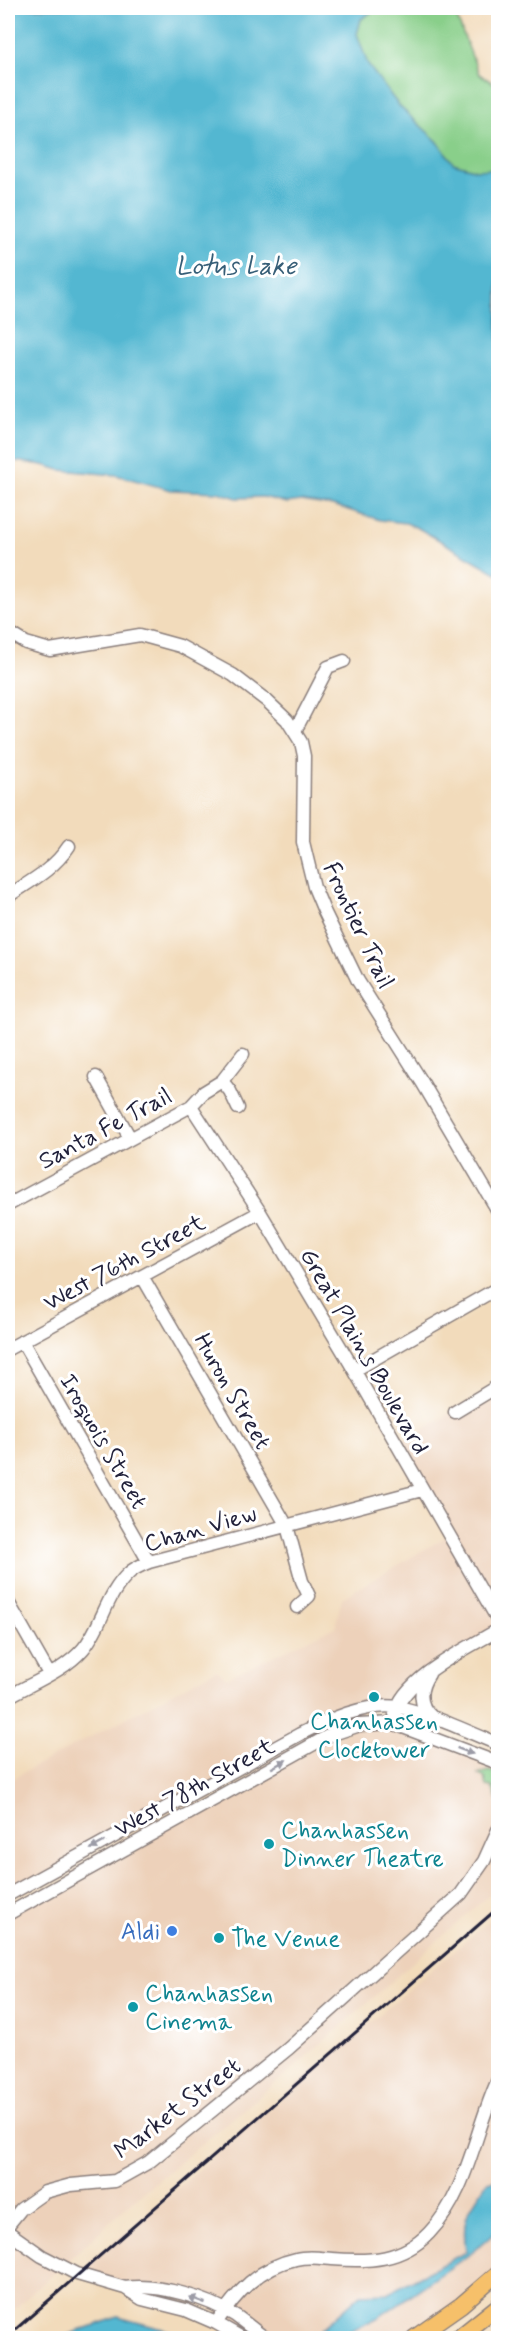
<svg xmlns="http://www.w3.org/2000/svg" width="506" height="2346" viewBox="0 0 506 2346" font-family="Mynerve,sans-serif">
  <rect width="100%" height="100%" fill="#fff"/>
  <filter id="ink" filterUnits="userSpaceOnUse"><feTurbulence type="fractalNoise" baseFrequency=".0167" numOctaves="2"/><feDisplacementMap in="SourceGraphic" scale="12" xChannelSelector="R" yChannelSelector="G"/><feConvolveMatrix kernelMatrix="1 2 1 2 8 2 1 2 1" color-interpolation-filters="sRGB"/></filter>
  <filter id="wash" filterUnits="userSpaceOnUse"><feTurbulence type="fractalNoise" baseFrequency=".008" numOctaves="4" result="noise"/><feDisplacementMap in="SourceGraphic" scale="24" xChannelSelector="R" yChannelSelector="G"/><feGaussianBlur stdDeviation="1.35" result="paint"/><feColorMatrix in="noise" values="0 0 0 0 0 0 0 0 0 0 0 0 0 0 0 0 0 1.4 0 .05"/><feComposite in="paint" operator="in"/></filter>
  <g filter="url(#wash)">
    <rect width="100%" height="100%" fill="#f2dbbb"/>
    <path fill="#edd1ba" d="M 498,1386 L 498,1631 L 410,1688 L 399,1701 L 353,1712 L 8,1895 L 8,1781 L 216,1670 L 227,1678 L 335,1627 L 342,1598 L 449,1535 L 397,1445 Z
      M 392,1723 L 498,1763 L 498,1887 L 284,2076 L 134,2200 L 8,2315 L 8,1914 L 357,1726 Z
      M 498,1913 L 498,2273 L 411,2338 L 261,2338 L 198,2300 L 77,2274 Z"/>
    <path fill="#89cf8a" stroke="#567862" stroke-width="1.5" d="M 378,8 L 453,8 L 479,74 L 498,86 L 498,169 L 476,170 L 453,163 L 437,141 L 399,106 L 368,65 L 357,34 L 361,19 Z
      M 489,1771 L 498,1774 L 498,1801 L 492,1787 L 487,1786 L 485,1778 L 478,1774 Z"/>
    <path fill="#53b7d1" stroke="#3a6c86" stroke-width="1.5" d="M 8,8 L 378,8 L 361,19 L 357,34 L 368,65 L 399,106 L 437,141 L 453,163 L 476,170 L 498,169 L 498,574 L 418,528 L 406,523 L 380,520 L 339,507 L 301,501 L 287,503 L 263,497 L 237,498 L 218,492 L 171,490 L 116,475 L 60,470 L 43,465 L 8,460 Z
      M 498,2180 L 498,2230 L 473,2252 L 379,2317 L 336,2338 L 320,2338 L 318,2335 L 322,2329 L 361,2294 L 388,2293 L 466,2252 C 461,2214 468,2213 487,2182 Z
      M 118,2317 L 181,2334 L 191,2338 L 64,2338 L 70,2334 Z"/>
  </g>
  <g filter="url(#ink)">
    <g fill="none" stroke-linecap="round" stroke-linejoin="round">
      <defs>
        <path id="minor" d="M 8,632 L 26,643 L 50,650 L 140,635 L 180,646 L 233,675 L 267,701 L 287,720 L 301,742 L 304,756 L 303,842 L 314,887 L 324,911 L 358,981 L 422,1082 L 498,1211
          M 295,731 L 328,667 L 344,661
          M 8,896 C 31,881 54,869 69,846
          M 96,1077 L 130,1138
          M 222,1081 L 230,1091 L 238,1108
          M 191,1106 L 260,1212 L 350,1363 L 498,1620
          M 8,1205 L 191,1106 L 204,1092 L 222,1081 L 243,1054
          M 142,1276 L 287,1526 L 302,1581 L 309,1596 L 297,1607
          M 22,1341 L 149,1562
          M 8,1349 L 260,1212
          M 355,1370 L 498,1288
          M 455,1412 L 498,1386
          M 8,1602 L 49,1674
          M 429,1674 C 419,1689 418,1705 432,1717
          M 8,1697 C 32,1683 64,1671 83,1649 C 102,1627 106,1594 129,1573 C 134,1568 142,1565 149,1562 L 422,1490
          M 395,1714 C 403,1678 468,1648 498,1630
          M 8,1895 L 300,1734 C 328,1720 366,1702 398,1707 C 429,1713 468,1732 498,1744
          M 8,1914 L 330,1735 L 360,1725 L 392,1723 L 498,1763
          M 8,2225 L 21,2209 L 45,2192 L 71,2185 L 115,2181 L 149,2162 L 289,2048 L 461,1894 L 484,1861 L 498,1830
          M 8,2232 L 42,2256 L 77,2274 L 125,2288 L 142,2299 L 186,2310 L 216,2323 L 242,2338
          M 125,2288 C 158,2283 208,2298 236,2316 C 246,2323 255,2331 265,2338
          M 216,2323 C 236,2293 259,2267 296,2259 C 308,2256 320,2258 332,2259 C 369,2262 402,2261 429,2233 C 468,2193 475,2129 498,2080"/>
        <path id="major" d="M 414,2338 L 461,2305 L 498,2273
          M 458,2338 L 498,2306"/>
      </defs>
      <use href="#minor" stroke="#8a7e7b" stroke-width="15"/>
      <use href="#major" stroke="#8a7e7b" stroke-width="18"/>
      <use href="#minor" stroke="#fff" stroke-width="12"/>
      <use href="#major" stroke="#f6c06b" stroke-width="15"/>
      <path stroke="#22223b" stroke-width="3" d="M 8,2336 L 498,1908"/>
    </g>
    <defs><path id="oneway-solid" d="M-6-.8H1V-3.2L6.5 0L1 3.2V.8H-6Z" transform="scale(1.5)"/></defs>
    <g fill="#9c9ca7">
      <use href="#oneway-solid" transform="translate(465 1751) rotate(21)"/>
      <use href="#oneway-solid" transform="translate(279 1764) rotate(-29)"/>
      <use href="#oneway-solid" transform="translate(98 1845) rotate(151)"/>
      <use href="#oneway-solid" transform="translate(197 2300) rotate(-160)"/>
    </g>
  </g>
  <g fill="#0f9aa8" stroke="#fff" stroke-width="2">
    <circle cx="374" cy="1697" r="6"/>
    <circle cx="269" cy="1844" r="6"/>
    <circle cx="219" cy="1938" r="6"/>
    <circle cx="133" cy="2007" r="6"/>
  </g>
  <circle fill="#3f7fe0" stroke="#fff" stroke-width="2" cx="172" cy="1931" r="6"/>
  <g text-anchor="middle" stroke-width="6" stroke-linejoin="round" paint-order="stroke">
    <g font-size="24" fill="#22223b" stroke="#fff">
      <text transform="translate(359 925) rotate(65)" y="8">Frontier Trail</text>
      <text transform="translate(105 1128) rotate(-28)" y="8">Santa Fe Trail</text>
      <text transform="translate(124 1262) rotate(-28)" y="8">West 76th Street</text>
      <text transform="translate(365 1351) rotate(60)" y="8">Great Plains Boulevard</text>
      <text transform="translate(233 1391) rotate(60)" y="8">Huron Street</text>
      <text transform="translate(104 1441) rotate(60)" y="8">Iroquois Street</text>
      <text transform="translate(200 1528) rotate(-16)" y="8">Chan View</text>
      <text transform="translate(194 1787) rotate(-29)" y="8">West 78th Street</text>
      <text transform="translate(177 2108) rotate(-37)" y="8">Market Street</text>
    </g>
    <g font-size="24" fill="#0d838f" stroke="#fff" text-anchor="start">
      <text x="374" y="1729" text-anchor="middle">Chanhassen<tspan x="374" dy="28">Clocktower</tspan></text>
      <text x="281" y="1838">Chanhassen<tspan x="281" dy="28">Dinner Theatre</tspan></text>
      <text x="231" y="1946">The Venue</text>
      <text x="145" y="2001">Chanhassen<tspan x="145" dy="28">Cinema</tspan></text>
    </g>
    <g font-size="24" fill="#366cbe" stroke="#fff" text-anchor="end">
      <text x="160" y="1939">Aldi</text>
    </g>
    <g font-size="26" font-style="italic" fill="#365e77" stroke="#fff">
      <text x="236" y="274">Lotus Lake</text>
    </g>
  </g>
  <rect width="506" height="2346" fill="none" stroke="#fff" stroke-width="30"/>
</svg>
